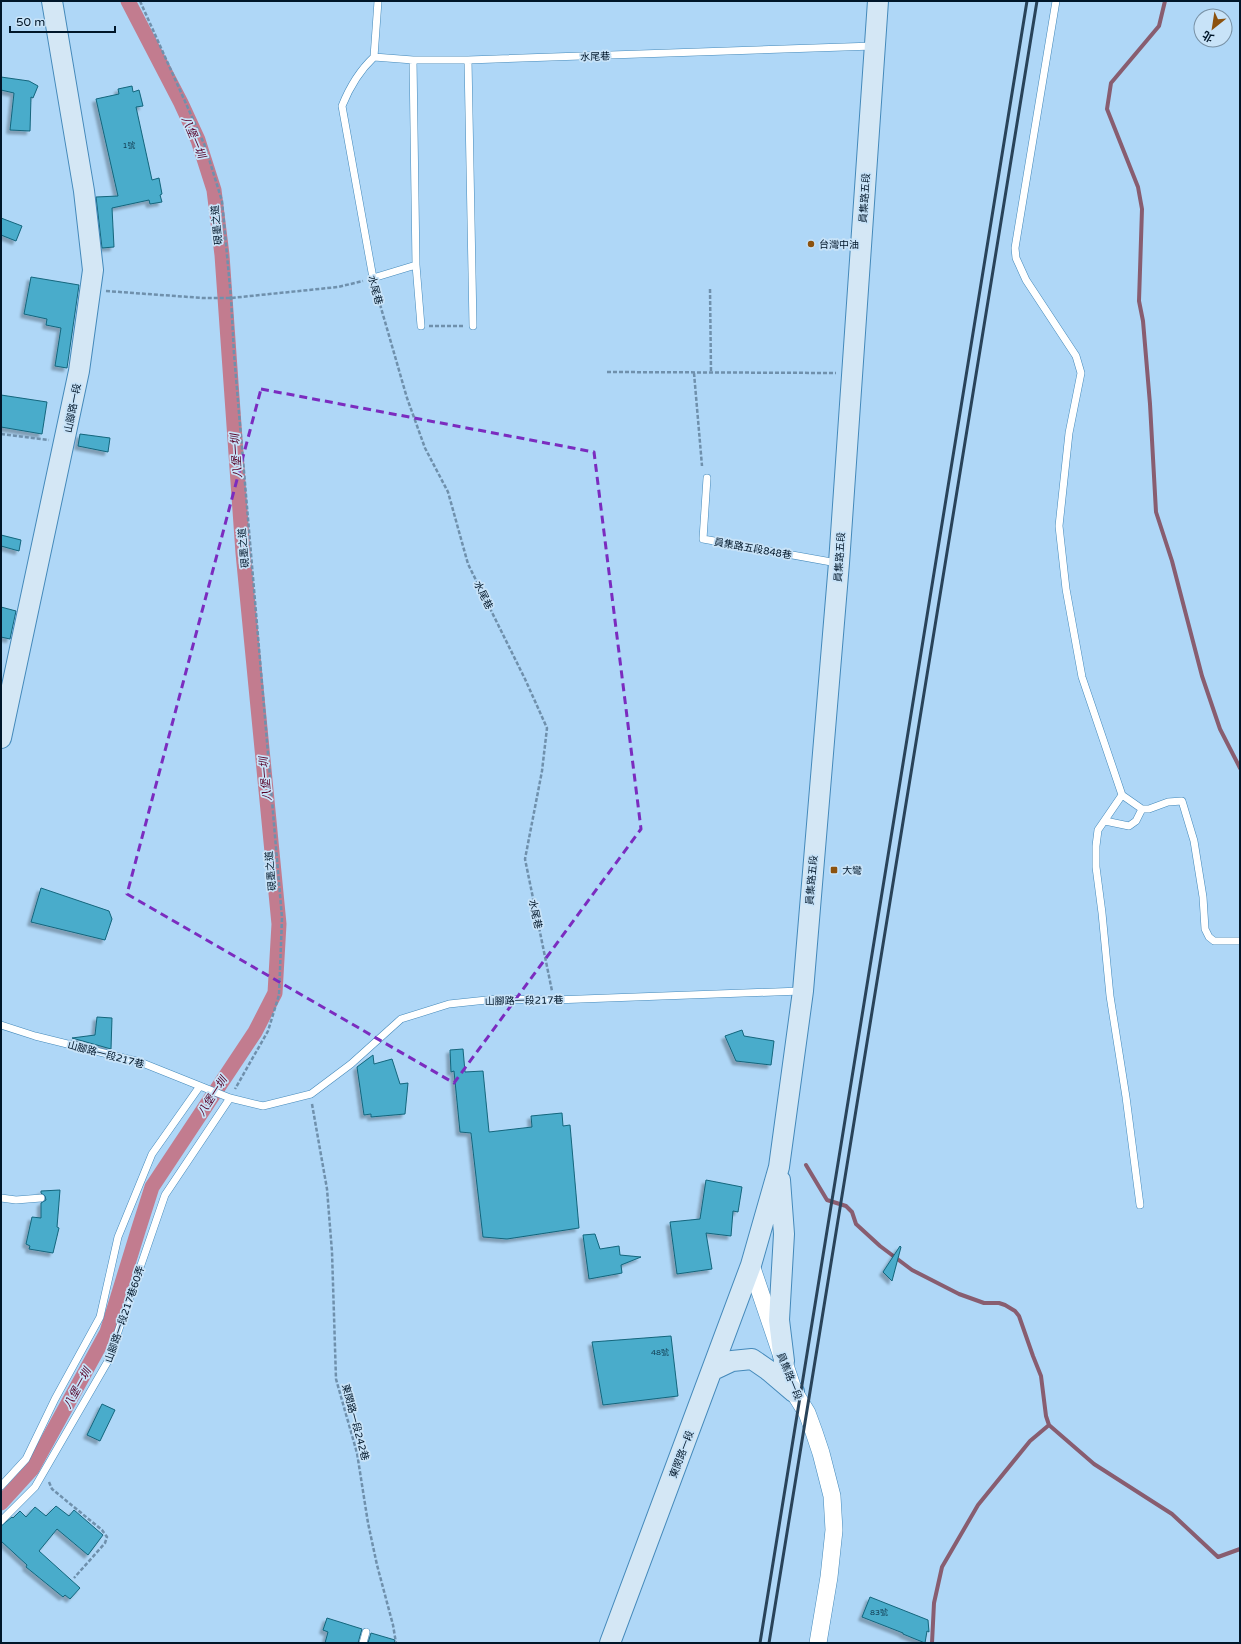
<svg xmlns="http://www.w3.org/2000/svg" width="1241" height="1644" viewBox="0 0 1241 1644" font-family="'Varela Round','Noto Sans TC',sans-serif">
  <defs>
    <filter id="shadow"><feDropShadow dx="-3.5" dy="3.5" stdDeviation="1" flood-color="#0004"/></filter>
  </defs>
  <rect width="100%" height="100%" fill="#afd7f7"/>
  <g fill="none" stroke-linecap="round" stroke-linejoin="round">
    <path stroke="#885d70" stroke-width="4" d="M 1165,1 L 1159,26 L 1111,83 L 1107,109 L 1138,187 L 1142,209 L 1139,301 L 1143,321 L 1150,404 L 1156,512 L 1172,561 L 1202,676 L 1220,729 L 1240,768
      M 806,1165 L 827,1200 L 846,1206 L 852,1212 L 856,1224 L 880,1246 L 912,1270 L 959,1294 L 984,1303 L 999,1303 L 1005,1305 L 1015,1311 L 1019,1316 L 1033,1356 L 1041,1376 L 1046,1416 L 1049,1425 L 1094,1464 L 1172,1514 L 1218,1557 L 1240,1549
      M 932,1643 L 934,1603 L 942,1567 L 978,1505 L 1030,1441 L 1049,1425"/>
    <path stroke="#c27c8f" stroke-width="15" d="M 1,1503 L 32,1469 L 107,1332 L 138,1231 L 152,1187 L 255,1032 L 275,993 L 279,924 L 243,553 L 222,255 L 214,190 L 198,140 L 181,103 L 128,1"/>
  </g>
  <path fill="#49accb" stroke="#12657c" filter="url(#shadow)" d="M 1,77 L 29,81 L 38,86 L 33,98 L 31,97 L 30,131 L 10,130 L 14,93 L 1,90 Z
    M 132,86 L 133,92 L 139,90 L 143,106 L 136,107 L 152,180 L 159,178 L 162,194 L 160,195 L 162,202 L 150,204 L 149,200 L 112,208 L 114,247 L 102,248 L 96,197 L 118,196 L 96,99 L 119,94 L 118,89 Z
    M 1,218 L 22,226 L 16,241 L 1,235 Z
    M 31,277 L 79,285 L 67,368 L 55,366 L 61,328 L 46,325 L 47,319 L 24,314 Z
    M 1,395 L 47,402 L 42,434 L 1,427 Z
    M 80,434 L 110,438 L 108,452 L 78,446 Z
    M 1,535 L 21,540 L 19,551 L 1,546 Z
    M 1,607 L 16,611 L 10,639 L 1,637 Z
    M 41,888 L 109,911 L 112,919 L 105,940 L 31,922 Z
    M 97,1017 L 112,1018 L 111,1049 L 72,1038 L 95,1035 Z
    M 742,1030 L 744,1036 L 774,1041 L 771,1065 L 736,1061 L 725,1036 Z
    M 463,1049 L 465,1072 L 483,1071 L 489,1132 L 532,1127 L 531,1116 L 562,1113 L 563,1126 L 570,1125 L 579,1228 L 507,1239 L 483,1237 L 471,1133 L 460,1132 L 454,1071 L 451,1072 L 450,1050 Z
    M 373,1055 L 374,1064 L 392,1059 L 400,1084 L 408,1083 L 405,1114 L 371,1117 L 371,1114 L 364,1115 L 357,1067 Z
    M 706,1180 L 742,1187 L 738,1212 L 733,1211 L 731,1236 L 706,1233 L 712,1269 L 677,1274 L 670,1222 L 700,1219 Z
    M 60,1190 L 57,1227 L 59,1228 L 53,1253 L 29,1249 L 30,1246 L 26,1244 L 32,1217 L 41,1218 L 41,1203 L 46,1200 L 45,1196 L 41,1193 L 41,1191 Z
    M 595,1234 L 600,1249 L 619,1246 L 620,1255 L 641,1257 L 621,1265 L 622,1273 L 589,1279 L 583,1235 Z
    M 900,1246 L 901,1247 L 892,1281 L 883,1272 Z
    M 671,1336 L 678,1396 L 603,1405 L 592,1342 Z
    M 102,1404 L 115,1410 L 100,1441 L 87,1435 Z
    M 56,1506 L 69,1516 L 74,1510 L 103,1535 L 88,1555 L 57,1529 L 39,1551 L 80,1588 L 70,1599 L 65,1595 L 63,1597 L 26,1567 L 27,1565 L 1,1541 L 1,1526 L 12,1517 L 13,1518 L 20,1511 L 26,1517 L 35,1507 L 46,1516 Z
    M 870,1597 L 928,1620 L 929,1632 L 927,1631 L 925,1643 L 903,1634 L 903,1633 L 862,1617 Z
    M 327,1618 L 362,1629 L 358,1643 L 325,1643 L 328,1632 L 323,1630 Z
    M 371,1633 L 395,1640 L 394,1643 L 368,1643 Z"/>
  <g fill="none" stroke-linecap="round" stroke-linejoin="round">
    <defs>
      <path id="service" d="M 1056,1 L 1015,248 L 1016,258 L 1026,280 L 1076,356 L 1081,373 L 1069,433 L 1059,526 L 1066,589 L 1082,677 L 1122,795 L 1142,809 L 1149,809 L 1168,802 L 1182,801 L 1194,841 L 1203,897 L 1205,929 L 1209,937 L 1214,941 L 1240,941
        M 374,57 L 378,1
        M 413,60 L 416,265 L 421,326
        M 468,60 L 473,326
        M 416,265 L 373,278 L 342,106 C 350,86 359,71 374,57 L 413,60 L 468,60 L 874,46
        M 707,478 L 703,539 L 837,563
        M 1122,795 L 1098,830 L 1096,846 L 1096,867 L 1102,913 L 1110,996 L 1126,1097 L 1140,1205
        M 1105,821 L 1129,826 L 1136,821 L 1142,809
        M 1,1025 L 35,1036 L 140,1062 L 230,1098 L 263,1106 L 311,1094 L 351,1064 L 401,1019 L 449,1004 L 496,999 L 554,1000 L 801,991
        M 1,1198 L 16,1200 L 41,1198
        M 1,1486 L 26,1459 L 55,1399 L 100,1317 L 118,1237 L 152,1154 L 200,1086
        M 1,1521 L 35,1487 L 108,1361 L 165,1195 L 230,1098
        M 363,1643 L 366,1632"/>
      <path id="tertiary" d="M 751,1265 L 794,1392 L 807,1413 L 814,1432 L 821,1453 L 832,1496 L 834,1530 L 829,1577 L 818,1643"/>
      <path id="secondary" d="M 1,738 L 79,371 L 93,270 L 84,191 L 52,1
        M 780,1180 L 784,1234 L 779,1320 L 784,1361
        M 713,1370 L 732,1361 L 752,1359 L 768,1370 L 794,1392
        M 610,1643 L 751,1265 L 779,1167 L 803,991 L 839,563 L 878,1"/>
    </defs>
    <use href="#service" stroke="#4489ba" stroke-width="8"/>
    <use href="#tertiary" stroke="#4489ba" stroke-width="18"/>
    <use href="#secondary" stroke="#4489ba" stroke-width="22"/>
    <path stroke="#6f90ac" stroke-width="2.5" stroke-dasharray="4 2" stroke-linecap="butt" d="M 140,1 L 205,146 L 222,201 L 231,298 L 234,354 L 282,918 L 279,995 L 268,1031 L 235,1089
      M 375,287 L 407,398 L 425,448 L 448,492 L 468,564 L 525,679 L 547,728 L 542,771 L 525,859 L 552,991
      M 710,289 L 711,372
      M 106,291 L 203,298 L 231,298 L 338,287 L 363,281
      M 429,326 L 464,326
      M 607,372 L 836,373
      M 694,373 L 702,466
      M 1,434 L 49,440
      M 312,1104 L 327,1189 L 332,1252 L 336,1379 L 357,1453 L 368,1523 L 377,1565 L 393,1625 L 396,1643
      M 49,1482 L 52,1489 L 102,1530 L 107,1537 L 105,1543 L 74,1578"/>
    <use href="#service" stroke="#fff" stroke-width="7"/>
    <use href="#tertiary" stroke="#fff" stroke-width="17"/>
    <use href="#secondary" stroke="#d4e7f5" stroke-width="20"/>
    <path stroke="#294359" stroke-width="3" d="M 760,1643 L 1027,1
      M 769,1643 L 1037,1"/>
  </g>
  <path fill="none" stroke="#7b2cbf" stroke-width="3" stroke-dasharray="8 5" stroke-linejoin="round" d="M 261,389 L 594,452 L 641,829 L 454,1083 L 127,894 Z"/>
  <g fill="#8c520e" stroke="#c8e3f8" stroke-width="1.5">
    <circle cx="811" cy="244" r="4"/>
    <rect x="830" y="866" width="8" height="8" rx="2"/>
  </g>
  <g text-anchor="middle" stroke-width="3.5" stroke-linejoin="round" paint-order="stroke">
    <g font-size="8" fill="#123c52">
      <text x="129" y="148">1號</text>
      <text x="660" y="1355">48號</text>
      <text x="879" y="1615">83號</text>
    </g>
    <g font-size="10" fill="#001629" stroke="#c8e3f8">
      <text transform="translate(595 56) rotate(-2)" y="4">水尾巷</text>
      <text transform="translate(864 198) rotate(-86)" y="4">員集路五段</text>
      <text transform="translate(216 225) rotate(-96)" y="4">硯墨之道</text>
      <text transform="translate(376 290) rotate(75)" y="4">水尾巷</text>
      <text transform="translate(72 408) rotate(-79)" y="4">山腳路一段</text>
      <text transform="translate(243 548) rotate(-95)" y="4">硯墨之道</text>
      <text transform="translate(753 548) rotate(10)" y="4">員集路五段848巷</text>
      <text transform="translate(839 557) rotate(-86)" y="4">員集路五段</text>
      <text transform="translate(484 595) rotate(64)" y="4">水尾巷</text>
      <text transform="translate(270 871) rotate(-95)" y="4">硯墨之道</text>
      <text transform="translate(811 880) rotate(-85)" y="4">員集路五段</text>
      <text transform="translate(536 914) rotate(78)" y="4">水尾巷</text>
      <text transform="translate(524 1000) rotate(-1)" y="4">山腳路一段217巷</text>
      <text transform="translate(106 1054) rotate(15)" y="4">山腳路一段217巷</text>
      <text transform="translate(124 1314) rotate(-71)" y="4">山腳路一段217巷60弄</text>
      <text transform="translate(790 1376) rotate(68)" y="4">員集路一段</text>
      <text transform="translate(356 1422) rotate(75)" y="4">東閔路一段242巷</text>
      <text transform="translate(681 1454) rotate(-69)" y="4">東閔路一段</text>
    </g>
    <g font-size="10" fill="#001629" stroke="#c8e3f8" text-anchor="start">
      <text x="819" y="248">台灣中油</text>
      <text x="842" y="874">大彎</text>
    </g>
    <g font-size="11" font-style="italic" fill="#570027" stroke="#c8e3f8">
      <text transform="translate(194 137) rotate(67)" y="4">八堡一圳</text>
      <text transform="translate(236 456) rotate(-94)" y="4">八堡一圳</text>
      <text transform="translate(265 779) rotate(-95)" y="4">八堡一圳</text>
      <text transform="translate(212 1096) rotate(-57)" y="4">八堡一圳</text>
      <text transform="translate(77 1388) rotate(-61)" y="4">八堡一圳</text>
    </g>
  </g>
  <rect width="1241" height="1644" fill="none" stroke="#001629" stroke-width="4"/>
  <g transform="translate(1213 28) rotate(210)"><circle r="19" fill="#c8e3f8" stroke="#7891a5"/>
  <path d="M0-3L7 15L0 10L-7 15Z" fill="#8c520e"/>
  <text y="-6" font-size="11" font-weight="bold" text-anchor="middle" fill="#001629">北</text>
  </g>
  <path d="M10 26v6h105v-6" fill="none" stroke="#001629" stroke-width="2"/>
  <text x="16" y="26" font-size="12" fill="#001629" stroke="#c8e3f8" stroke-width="3" paint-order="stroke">50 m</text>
</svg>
